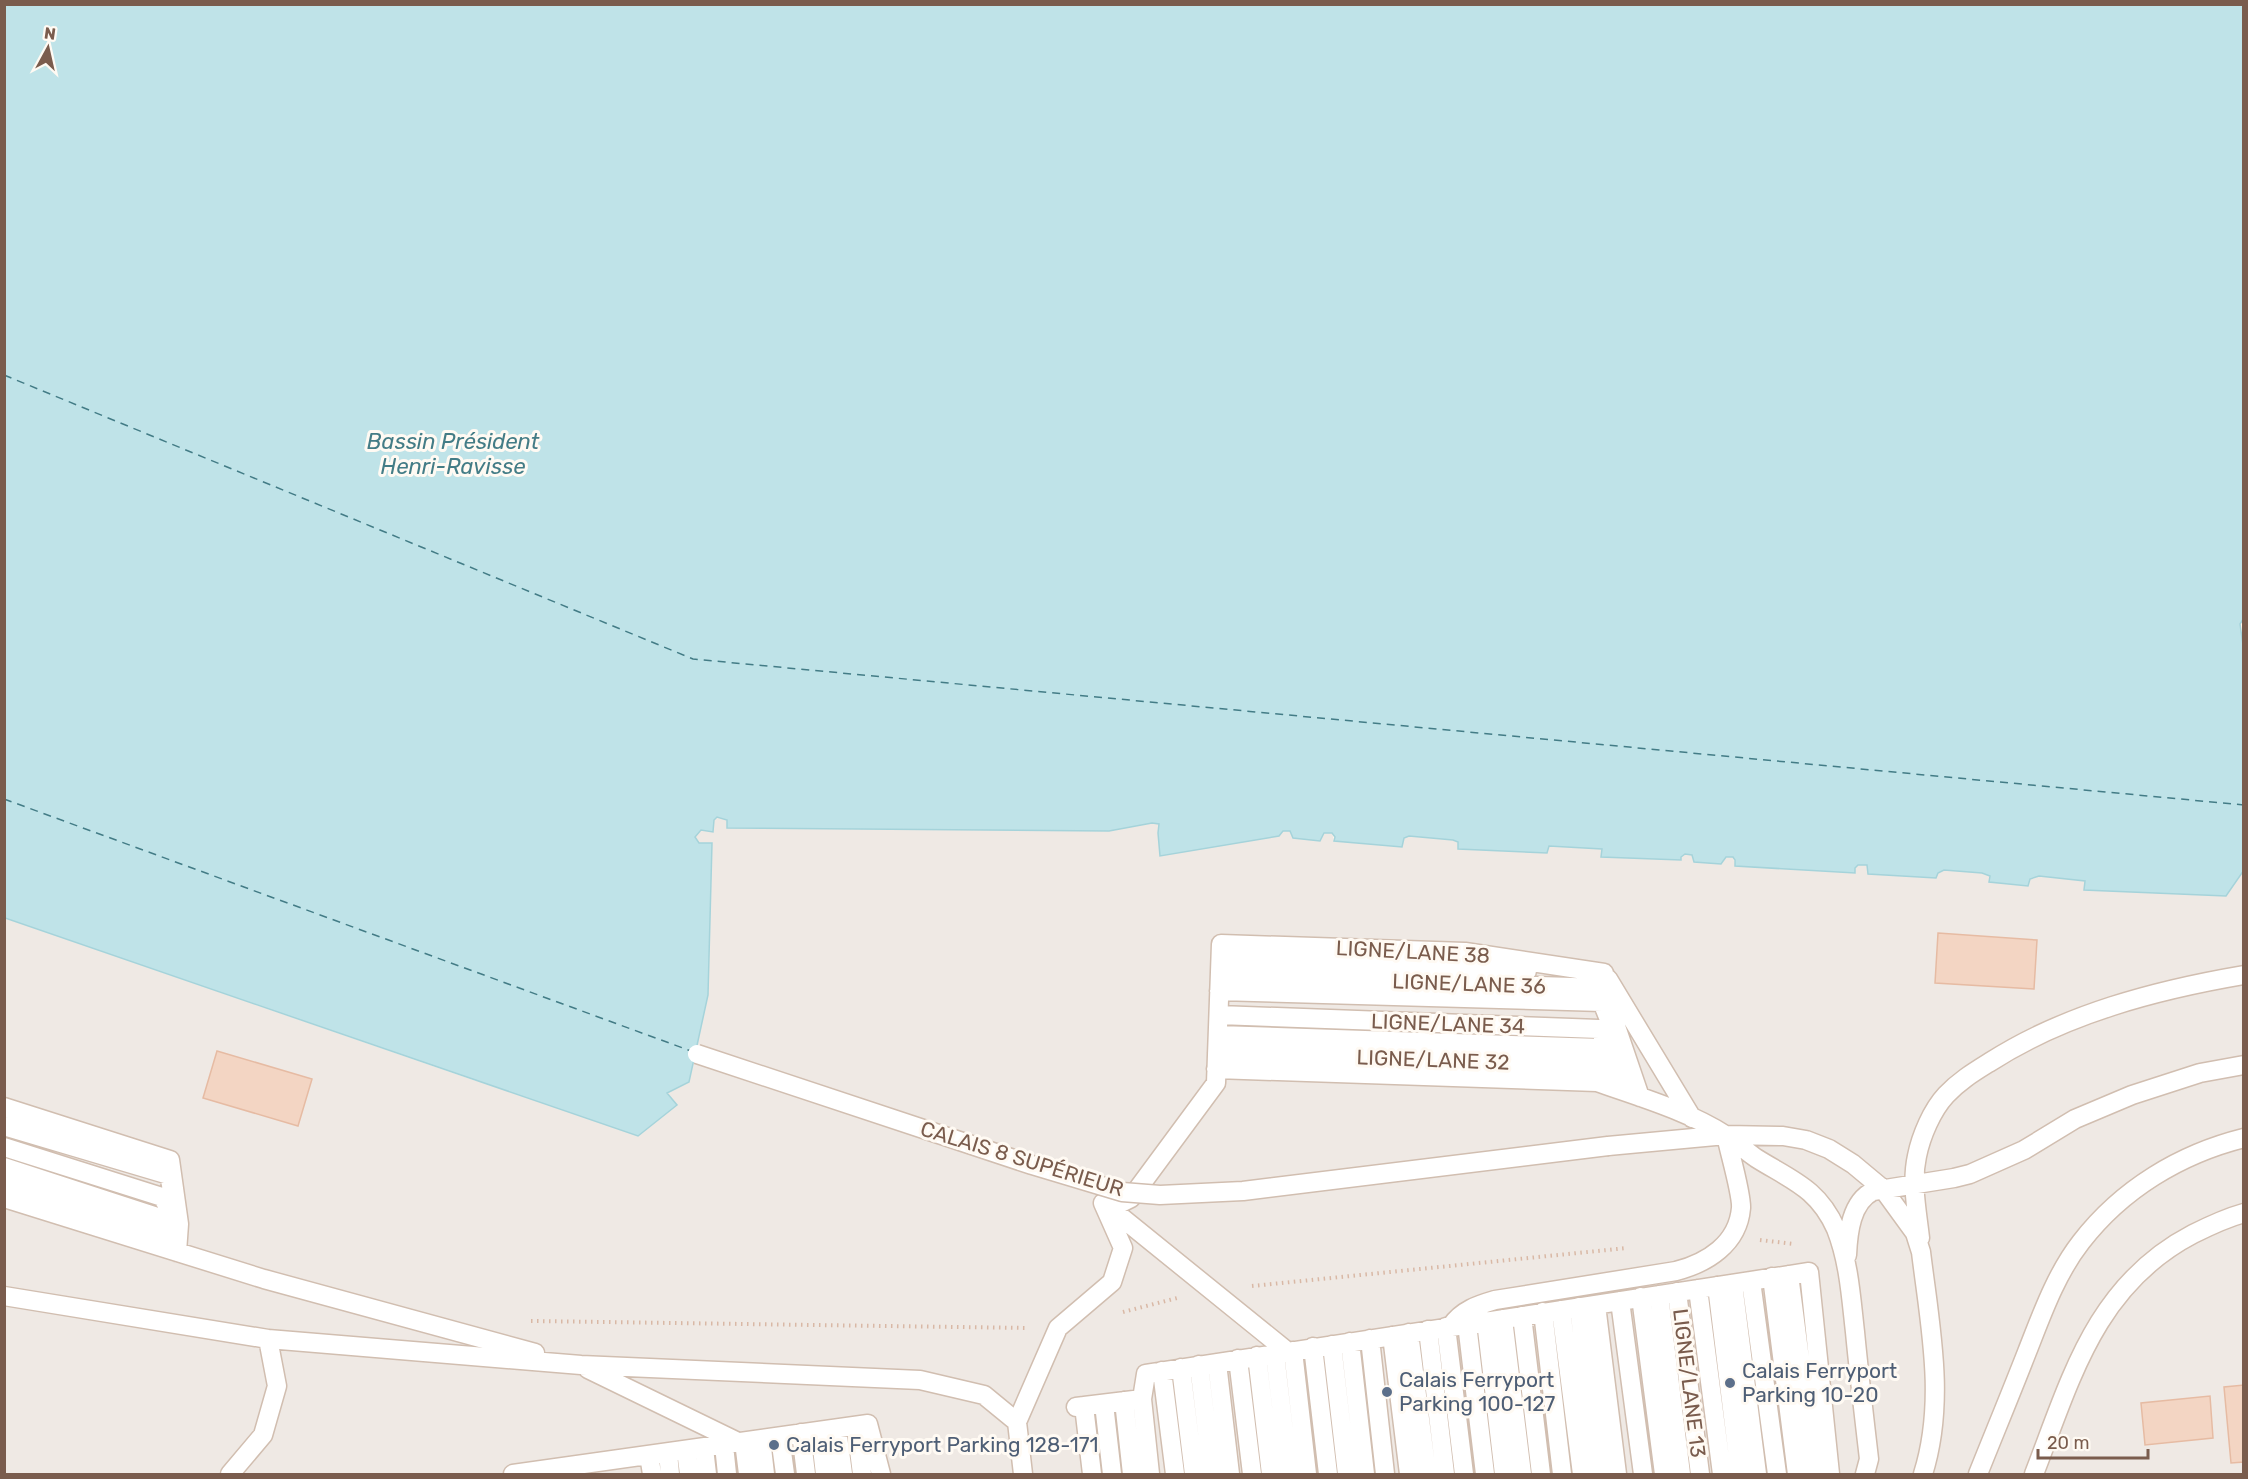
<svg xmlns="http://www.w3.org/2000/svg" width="2248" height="1479" viewBox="0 0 2248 1479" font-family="Rubik,sans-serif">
  <rect width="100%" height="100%" fill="#fdf6ec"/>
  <path fill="#efe9e4" d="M 717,817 L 727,820 L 727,828 L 1109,831 L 1152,823 L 1159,824 L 1160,856 L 1278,836 L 1283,831 L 1290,831 L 1293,838 L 1320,840 L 1324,833 L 1332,833 L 1334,841 L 1402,847 L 1404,838 L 1409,836 L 1453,840 L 1458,842 L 1458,848 L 1547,853 L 1548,846 L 1602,849 L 1601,856 L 1681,860 L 1681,857 L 1685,854 L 1692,855 L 1694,861 L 1733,857 L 1735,865 L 1855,873 L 1855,868 L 1858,865 L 1867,865 L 1868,873 L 1938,873 L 1944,870 L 1982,873 L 1991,876 L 1990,882 L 2027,886 L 2030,879 L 2039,876 L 2085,881 L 2084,890 L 2226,896 L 2243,870 L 2243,1474 L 5,1474 L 5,918 L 476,1081 L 677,1105 L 667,1093 L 708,995 L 712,844 L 699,843 L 694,837 Z"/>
  <path fill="#bfe3e8" stroke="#a5d3da" stroke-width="1.5" d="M 5,5 L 2243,5 L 2244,618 L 2240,624 L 2244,652 L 2244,870 L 2226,896 L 2084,890 L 2085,881 L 2039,876 L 2030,879 L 2028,886 L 1989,882 L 1990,876 L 1982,873 L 1944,870 L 1938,873 L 1936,878 L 1868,874 L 1867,865 L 1858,865 L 1855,868 L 1855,873 L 1735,866 L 1735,860 L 1733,857 L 1726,857 L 1721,864 L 1694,862 L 1692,855 L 1685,854 L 1681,857 L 1681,860 L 1601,857 L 1602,849 L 1549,846 L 1547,853 L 1458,849 L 1458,842 L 1453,840 L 1409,836 L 1404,838 L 1402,847 L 1334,841 L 1335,837 L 1332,833 L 1324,833 L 1320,841 L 1293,838 L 1290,831 L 1283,831 L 1279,836 L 1160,856 L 1158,833 L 1159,824 L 1152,823 L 1109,831 L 727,828 L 727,820 L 717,817 L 714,820 L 713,832 L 701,830 L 695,837 L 699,843 L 712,843 L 708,995 L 689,1082 L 667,1093 L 677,1105 L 638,1136 L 5,918 Z"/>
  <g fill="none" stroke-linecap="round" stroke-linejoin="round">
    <path stroke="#437c86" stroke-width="1.5" stroke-dasharray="8 6" stroke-linecap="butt" d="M 4,375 L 693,659 L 2244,805
      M 4,799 L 691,1051"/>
  </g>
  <path fill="#f3d5c3" stroke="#e6bba3" stroke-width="1.5" d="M 1938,933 L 2037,940 L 2034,989 L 1935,983 Z
    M 217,1051 L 312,1079 L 298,1126 L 203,1098 Z
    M 2244,1385 L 2244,1462 L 2231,1463 L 2224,1387 Z
    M 2210,1396 L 2213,1438 L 2145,1445 L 2141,1403 Z"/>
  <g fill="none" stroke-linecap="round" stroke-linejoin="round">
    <defs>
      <path id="lane" d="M 1221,962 L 1527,971
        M 1220,976 L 1603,988 L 1640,1097
        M 1608,979 L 1692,1118
        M 1219,991 L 1602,1002 L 1608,1017
        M 1219,1015 L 1599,1029 L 1622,1067
        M 1218,1035 L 1599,1048 L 1612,1063
        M 1217,1053 L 1598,1066 L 1617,1080
        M 1216,1069 L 1597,1082 C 1640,1097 1688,1111 1727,1136 C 1737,1143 1746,1151 1756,1158 C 1791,1180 1818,1188 1836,1229 C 1849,1262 1851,1297 1855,1332 C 1859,1374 1864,1416 1869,1459 L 1865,1474
        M 4,1107 L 170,1160 L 179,1224 L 177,1252
        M 4,1126 L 169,1175 L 172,1190
        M 1608,1146 L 1726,1135 L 1783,1136 L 1806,1140 L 1829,1149 L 1853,1164 L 1883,1189 L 1915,1233 L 1921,1252 C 1930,1326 1946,1401 1923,1474
        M 4,1147 L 162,1197 L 175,1217
        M 4,1167 L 179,1224
        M 4,1184 L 168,1233
        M 4,1198 L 264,1279 L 535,1353
        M 1103,1203 L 1121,1203 L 1131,1198 L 1216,1083 L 1221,944 L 1465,952 L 1604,973
        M 1105,1204 L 1288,1352
        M 1920,1238 C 1917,1211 1911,1183 1917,1156 C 1921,1136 1932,1110 1946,1095 C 1959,1081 1974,1072 1990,1062 C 2065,1014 2156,990 2244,975
        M 1847,1255 C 1848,1233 1851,1202 1873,1191 L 1954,1178 L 1970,1174 L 2024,1150 L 2075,1119 L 2132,1095 L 2200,1073 L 2244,1065
        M 1789,1275 L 1815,1474
        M 1772,1277 L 1797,1474
        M 1751,1281 L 1777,1474
        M 1733,1284 L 1757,1474
        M 1717,1286 L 1740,1474
        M 1698,1289 L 1722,1474
        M 1677,1292 L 1700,1474
        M 1659,1295 L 1681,1474
        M 4,1296 L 268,1339 L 581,1365 L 920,1380 L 984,1395 L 1017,1422
        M 1641,1297 L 1664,1474
        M 1620,1301 L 1643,1474
        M 1596,1305 L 1617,1474
        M 1579,1307 L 1599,1474
        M 1561,1310 L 1582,1474
        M 1543,1312 L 1562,1474
        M 1522,1316 L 1541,1474
        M 1503,1319 L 1522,1474
        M 1486,1321 L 1504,1474
        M 1467,1324 L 1485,1474
        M 1451,1326 C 1462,1310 1478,1305 1495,1300 L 1676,1271 C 1707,1263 1738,1244 1741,1208 C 1742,1194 1729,1151 1726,1135
        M 1446,1327 L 1464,1474
        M 1428,1330 L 1445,1474
        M 1409,1333 L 1427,1474
        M 1392,1336 L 1409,1474
        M 1370,1339 L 1385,1474
        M 1350,1342 L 1365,1474
        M 1332,1345 L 1347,1474
        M 1313,1347 L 1328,1474
        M 1293,1351 L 1307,1474
        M 1275,1354 L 1289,1474
        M 1257,1356 L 1271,1474
        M 1238,1359 L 1252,1474
        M 1217,1363 L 1230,1474
        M 1199,1365 L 1212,1474
        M 1181,1368 L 1194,1474
        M 588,1369 L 738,1442
        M 1162,1371 L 1175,1474
        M 1142,1399 L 1150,1474
        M 1124,1401 L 1132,1474
        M 1104,1404 L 1112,1474
        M 1084,1406 L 1092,1474
        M 1076,1407 L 1142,1399 L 1146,1374 L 1809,1272 L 1830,1474
        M 856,1426 L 862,1474
        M 837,1429 L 843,1474
        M 820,1431 L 825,1474
        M 801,1433 L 806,1474
        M 780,1437 L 785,1474
        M 761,1439 L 765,1474
        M 744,1442 L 748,1474
        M 724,1445 L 727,1474
        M 704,1448 L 707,1474
        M 686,1450 L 689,1474
        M 668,1453 L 670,1474
        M 649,1455 L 652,1474
        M 230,1474 L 263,1435 L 277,1386 L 268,1339
        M 513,1474 L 868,1424 L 881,1474
        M 1023,1474 L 1017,1422 L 1058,1328 L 1112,1282 L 1123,1248 L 1103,1203
        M 1978,1474 C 1994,1434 2011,1393 2027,1352 C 2042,1314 2056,1274 2081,1242 C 2122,1189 2180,1154 2244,1138
        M 2034,1474 C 2071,1379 2095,1285 2193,1234 C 2209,1226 2226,1218 2244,1213"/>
    </defs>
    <use href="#lane" stroke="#d1beb0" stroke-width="21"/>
    <path stroke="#d9b8a5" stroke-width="4" stroke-dasharray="1.5 4.5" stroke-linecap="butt" d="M 1760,1240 L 1794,1244
      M 1252,1286 L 1627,1248
      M 1123,1312 L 1177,1298
      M 531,1321 L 1028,1328"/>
    <use href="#lane" stroke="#fff" stroke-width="18"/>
    <defs>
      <path id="lane-bridge" d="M 697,1054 L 1032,1165 L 1122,1192 L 1160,1195 L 1243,1191 L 1608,1146"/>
    </defs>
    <use href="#lane-bridge" stroke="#d1beb0" stroke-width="21" stroke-linecap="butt"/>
    <use href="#lane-bridge" stroke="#fff" stroke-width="18"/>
  </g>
  <g fill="#5c6f8a" stroke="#fffaf3" stroke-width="2">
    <circle cx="1730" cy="1383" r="6"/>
    <circle cx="1387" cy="1392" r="6"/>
    <circle cx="774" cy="1445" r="6"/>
  </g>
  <g text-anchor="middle" stroke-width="6" stroke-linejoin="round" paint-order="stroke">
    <g font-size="21" fill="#7a5c4d" stroke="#fffaf3">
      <text transform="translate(1413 952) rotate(3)" y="7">LIGNE/LANE 38</text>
      <text transform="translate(1469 984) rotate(2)" y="7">LIGNE/LANE 36</text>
      <text transform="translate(1448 1024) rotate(2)" y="7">LIGNE/LANE 34</text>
      <text transform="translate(1433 1060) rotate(2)" y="7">LIGNE/LANE 32</text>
      <text transform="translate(1022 1159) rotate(17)" y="7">CALAIS 8 SUPÉRIEUR</text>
      <text transform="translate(1689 1383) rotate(83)" y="7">LIGNE/LANE 13</text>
    </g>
    <g font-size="21" fill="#4e5e75" stroke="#fffaf3" text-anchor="start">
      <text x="1742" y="1378">Calais Ferryport<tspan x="1742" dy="24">Parking 10-20</tspan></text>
      <text x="1399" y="1387">Calais Ferryport<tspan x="1399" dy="24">Parking 100-127</tspan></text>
      <text x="786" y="1452">Calais Ferryport Parking 128-171</text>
    </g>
    <g font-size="22" font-style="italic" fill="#437c86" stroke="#fffaf3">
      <text x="453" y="449">Bassin Président<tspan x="453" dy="25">Henri-Ravisse</tspan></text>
    </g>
  </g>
  <rect width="2248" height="1479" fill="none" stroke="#7a5c4d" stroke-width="12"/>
  <g transform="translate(48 48) rotate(8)" stroke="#fffaf3" stroke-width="4.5" paint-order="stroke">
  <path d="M0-4.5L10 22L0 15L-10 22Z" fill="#7a5c4d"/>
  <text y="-9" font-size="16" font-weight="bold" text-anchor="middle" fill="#7a5c4d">N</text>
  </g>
  <path d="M2038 1449v9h110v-9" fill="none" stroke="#7a5c4d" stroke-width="3"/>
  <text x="2047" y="1449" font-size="18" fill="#7a5c4d" stroke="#fffaf3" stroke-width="4.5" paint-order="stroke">20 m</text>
</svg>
